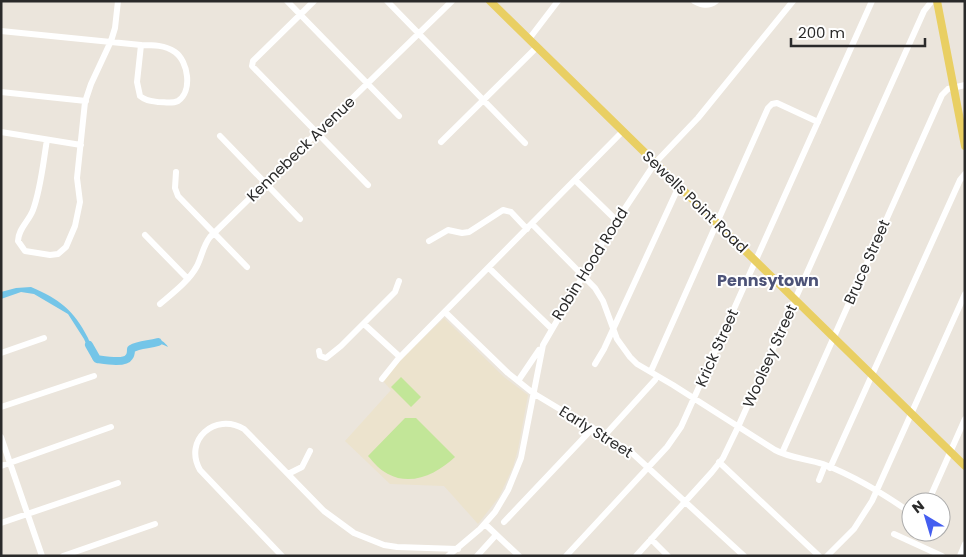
<svg xmlns="http://www.w3.org/2000/svg" width="966" height="557" viewBox="0 0 966 557" font-family="Poppins,sans-serif">
  <rect width="100%" height="100%" fill="#ebe5dc"/>
  <path fill="#ece3cd" d="M 444,318 L 504,377 L 528,395 L 518,449 L 513,467 L 499,497 L 478,524 L 444,486 L 390,484 L 345,441 L 391,390 L 383,381 L 401,359 Z"/>
  <path fill="#c2e698" d="M 401,377 L 421,397 L 411,407 L 391,387 Z
    M 405,418 L 416,418 L 455,457 C 438,473 412,487 388,474 C 380,470 374,463 368,456 Z"/>
  <path fill="#74c5e8" d="M 31,287 C 59,299 74,310 88,338 C 92,348 94,354 102,361 L 129,358 L 132,355 L 133,347 C 139,342 154,339 162,341 C 164,342 167,345 168,347 C 159,341 144,343 135,349 L 132,358 L 129,359 C 118,362 104,365 93,360 L 84,339 L 68,314 L 34,294 L 21,292 L 1,299 L 1,292 L 16,288 Z"/>
  <g fill="none" stroke-linecap="round" stroke-linejoin="round">
    <path stroke="#74c5e8" stroke-width="8" d="M 89,345 L 97,359 C 104,360 125,364 129,357 C 131,355 131,352 131,349 C 140,344 149,345 158,342"/>
    <path stroke="#fff" stroke-width="6" d="M 287,1 L 399,116
      M 314,1 L 253,61 L 252,66 L 368,185
      M 387,1 L 525,143
      M 694,1 C 702,5 708,7 716,1
      M 1,31 L 141,45
      M 529,39 L 558,1
      M 141,45 C 153,45 165,45 175,52 C 188,61 193,91 178,101 C 172,104 165,102 158,102 C 151,101 146,101 140,96 L 137,82 Z
      M 1,92 L 86,101
      M 1,132 L 81,145
      M 220,136 L 300,219
      M 47,140 C 43,163 41,188 33,210 C 29,221 18,229 18,241 L 25,251 L 50,255 L 58,254 L 66,247 L 75,226 L 80,202 L 77,178 L 85,102 L 91,84 L 111,41 L 115,28 L 118,1
      M 441,142 L 537,47
      M 176,172 L 175,188 L 178,196 L 247,267
      M 575,180 L 616,220
      M 532,224 L 595,288 L 603,301 L 617,339 L 630,357 L 637,364 L 673,385 L 775,450 C 790,458 807,459 823,464 C 854,476 884,494 911,513
      M 145,235 L 187,278
      M 429,241 L 448,230 L 462,233 L 469,232 L 503,210 L 511,212 L 527,229
      M 489,268 L 551,328
      M 160,304 C 173,293 189,281 197,266 C 202,256 203,246 210,237 L 452,1
      M 445,312 L 508,373 L 533,393 L 631,452 L 744,556
      M 364,324 L 400,357
      M 319,351 L 320,356 L 326,358 L 341,346 L 395,292 L 399,281
      M 1,353 L 44,338
      M 595,364 L 604,349 L 679,186
      M 651,371 L 768,108 L 772,104 L 777,103 L 818,122
      M 382,379 L 398,359 L 623,131
      M 518,381 L 539,350
      M 1,407 L 94,376
      M 605,435 L 655,380
      M 1,437 L 42,556
      M 782,453 L 942,95 L 948,89 L 965,85
      M 719,462 L 819,556
      M 1,466 L 111,427
      M 830,468 L 960,180 L 965,174
      M 288,474 L 302,467 L 310,451
      M 819,480 L 825,465
      M 928,502 L 965,419
      M 504,522 L 593,428
      M 1,523 L 118,483
      M 485,524 L 519,556
      M 894,534 L 942,556
      M 651,539 L 668,556
      M 63,556 L 155,524
      M 282,556 L 200,470 C 183,440 215,412 244,429 L 324,511 L 354,533 L 384,545 L 397,547 L 458,549
      M 448,556 L 480,529 L 495,512 L 508,490 L 521,458 L 543,345 L 602,243 L 655,163 L 698,118 L 793,1
      M 477,556 L 496,535
      M 566,556 L 667,447 L 681,427 L 872,1
      M 636,556 L 712,472 L 723,458 L 738,427 L 924,11 L 932,1
      M 827,556 L 854,529 L 872,501 L 965,294
      M 960,556 L 965,544"/>
    <path stroke="#e9cf63" stroke-width="8" d="M 490,1 L 965,466
      M 937,1 L 965,146"/>
  </g>
  <g text-anchor="middle" stroke-width="4" stroke-linejoin="round" paint-order="stroke">
    <g font-size="15" fill="#2a2a2a" stroke="#fff">
      <text transform="translate(301 149) rotate(-44)" y="5">Kennebeck Avenue</text>
      <text transform="translate(695 202) rotate(44)" y="5">Sewells Point Road</text>
      <text transform="translate(867 262) rotate(-66)" y="5">Bruce Street</text>
      <text transform="translate(590 264) rotate(-58)" y="5">Robin Hood Road</text>
      <text transform="translate(717 348) rotate(-66)" y="5">Krick Street</text>
      <text transform="translate(770 356) rotate(-66)" y="5">Woolsey Street</text>
      <text transform="translate(596 432) rotate(32)" y="5">Early Street</text>
    </g>
    <g font-size="16" font-weight="bold" fill="#4d5378" stroke="#fff">
      <text x="768" y="286">Pennsytown</text>
    </g>
  </g>
  <rect width="966" height="557" fill="none" stroke="#2a2a2a" stroke-width="5"/>
  <g transform="translate(926 517) rotate(322)"><circle r="24" fill="#ffffff" stroke="#aaaaaa"/>
  <path d="M0-4L9 19L0 12L-9 19Z" fill="#445ef0"/>
  <text y="-8" font-size="14" font-weight="bold" text-anchor="middle" fill="#2a2a2a">N</text>
  </g>
  <path d="M791 38v8h134v-8" fill="none" stroke="#2a2a2a" stroke-width="2.5"/>
  <text x="798" y="38" font-size="15" fill="#2a2a2a" stroke="#ffffff" stroke-width="4" paint-order="stroke">200 m</text>
</svg>
